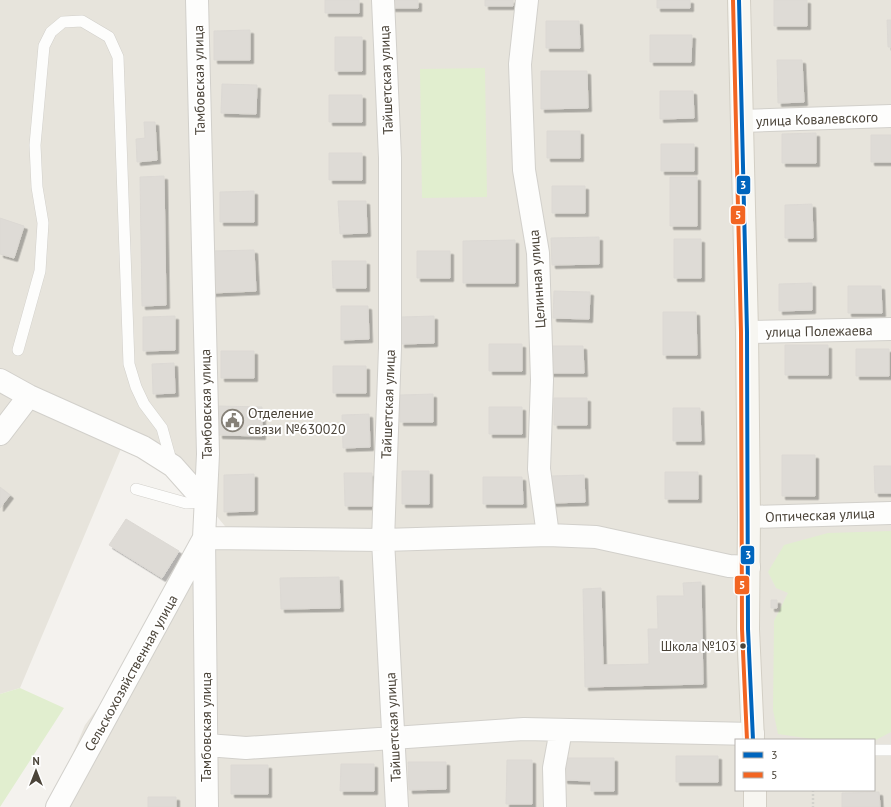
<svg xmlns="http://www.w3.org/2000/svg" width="891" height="807" viewBox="0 0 891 807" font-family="'PT Sans',sans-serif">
  <defs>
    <filter id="shadow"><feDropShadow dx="3.5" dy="3.5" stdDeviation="0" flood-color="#0004"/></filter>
  </defs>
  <rect width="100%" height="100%" fill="#f4f2ee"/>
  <path fill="#e7e4dc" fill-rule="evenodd" d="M 0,0 L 891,0 L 891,807 L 50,807 L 85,725 L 229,531 L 205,502 L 166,468 L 123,444 L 20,688 L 0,694 ZM 736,740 L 874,740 L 874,790 L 736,790 Z"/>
  <path fill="#e1eecf" d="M 485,68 L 487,197 L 422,198 L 420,69 Z
    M 891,531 L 891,732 L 874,741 L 819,740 L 778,734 L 773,710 L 774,621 L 788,593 L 776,588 L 768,572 L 784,545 L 828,533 Z
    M 20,688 L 64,708 L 0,807 L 0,694 Z"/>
  <path fill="#dedbd6" stroke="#dcd9d4" filter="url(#shadow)" d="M 325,0 L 359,0 L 359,13 L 325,13 Z
    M 391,0 L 418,0 L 418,8 L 391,8 Z
    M 485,0 L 513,0 L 513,6 L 485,6 Z
    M 657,0 L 690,0 L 690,8 L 657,8 Z
    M 774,0 L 807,0 L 807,26 L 774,26 Z
    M 887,20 L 891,20 L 891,47 L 888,47 Z
    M 546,21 L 579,21 L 580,48 L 546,48 Z
    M 250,30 L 250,60 L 214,60 L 214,31 Z
    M 650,35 L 692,35 L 691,62 L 650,62 Z
    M 335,37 L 362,37 L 362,71 L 335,71 Z
    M 777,60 L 802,60 L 804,102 L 778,103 Z
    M 541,71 L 587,71 L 588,108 L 541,109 Z
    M 222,84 L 257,85 L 256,114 L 221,113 Z
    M 660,91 L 693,91 L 694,118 L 660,119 Z
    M 329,95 L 362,95 L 362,122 L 329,122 Z
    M 144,122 L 155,122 L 157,160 L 137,162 L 136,139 L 145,138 Z
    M 547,131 L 580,131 L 580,158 L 547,158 Z
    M 816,133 L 816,163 L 782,163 L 782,134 Z
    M 871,135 L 891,135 L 891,162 L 871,162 Z
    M 661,144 L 694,144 L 694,171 L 661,171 Z
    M 329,153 L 362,153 L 362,180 L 329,180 Z
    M 164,176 L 166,305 L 142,306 L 140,177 Z
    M 670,177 L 697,177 L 697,226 L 670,226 Z
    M 552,186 L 585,186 L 585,213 L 552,213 Z
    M 254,191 L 254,222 L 220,222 L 220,192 Z
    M 338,201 L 366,201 L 367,233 L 340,234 Z
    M 812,204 L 813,238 L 785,238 L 785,205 Z
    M 0,218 L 24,226 L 14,258 L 0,254 Z
    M 599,237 L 599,264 L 552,265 L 551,238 Z
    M 674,239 L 701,239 L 701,278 L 674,278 Z
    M 515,240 L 515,283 L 463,283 L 463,241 Z
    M 254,250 L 256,291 L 212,293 L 211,251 Z
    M 417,251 L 450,251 L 450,278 L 417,278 Z
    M 332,261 L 366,261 L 366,288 L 333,288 Z
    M 812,283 L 812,310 L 779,311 L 779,284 Z
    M 848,286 L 881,286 L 882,313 L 848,313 Z
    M 554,291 L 590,292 L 589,319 L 553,318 Z
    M 341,306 L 368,306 L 369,339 L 341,340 Z
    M 663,312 L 696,312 L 697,355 L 663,355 Z
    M 175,316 L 175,350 L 143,351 L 143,317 Z
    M 434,316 L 434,343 L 401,344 L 401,317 Z
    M 489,344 L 522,344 L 522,371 L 489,371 Z
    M 785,345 L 828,345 L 828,375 L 785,375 Z
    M 550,346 L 583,346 L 584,373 L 550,373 Z
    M 856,349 L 889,349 L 889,376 L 856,376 Z
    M 221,351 L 254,351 L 254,378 L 221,378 Z
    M 174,363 L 175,393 L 153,394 L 152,364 Z
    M 333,366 L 366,366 L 366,393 L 333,393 Z
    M 433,394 L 433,422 L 400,422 L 400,395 Z
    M 554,398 L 587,398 L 587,425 L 554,425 Z
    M 219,406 L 262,407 L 262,436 L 219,435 Z
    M 489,407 L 522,407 L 522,434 L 489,434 Z
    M 673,408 L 700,408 L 701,441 L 673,441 Z
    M 369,414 L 370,447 L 343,448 L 342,415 Z
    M 782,455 L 815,455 L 815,496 L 782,496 Z
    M 874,466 L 891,466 L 891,493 L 875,493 Z
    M 402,471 L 429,471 L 429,504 L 402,504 Z
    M 665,472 L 698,472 L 698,499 L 665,499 Z
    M 344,473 L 372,473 L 372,506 L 345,506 Z
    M 254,474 L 254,511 L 224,512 L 224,475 Z
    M 584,475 L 585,502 L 551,503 L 551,476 Z
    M 483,477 L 522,477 L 523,504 L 483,504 Z
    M 0,487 L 10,495 L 0,508 Z
    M 126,519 L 179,551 L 162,578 L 109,545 Z
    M 339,577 L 340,608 L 281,609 L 280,578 Z
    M 701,582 L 703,684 L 585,687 L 583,589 L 601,588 L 603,665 L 649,664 L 648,629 L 658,629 L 657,596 L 684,596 L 683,583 Z
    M 771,600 L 777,600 L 777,608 L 771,608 Z
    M 676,756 L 718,756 L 718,782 L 676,782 Z
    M 564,758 L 614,758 L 614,791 L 591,791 L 591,781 L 564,780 Z
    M 507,760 L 532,760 L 532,804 L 506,804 Z
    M 408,762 L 446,762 L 446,789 L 409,790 Z
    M 341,764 L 374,764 L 374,791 L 340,791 Z
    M 231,765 L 268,765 L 268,794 L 231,794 Z
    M 879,792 L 880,807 L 842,807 L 842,793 Z
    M 148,797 L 176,797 L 176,807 L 148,807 Z"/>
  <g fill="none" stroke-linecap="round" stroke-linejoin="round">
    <defs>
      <path id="lane" d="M 18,350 L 40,271 L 43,223 L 37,187 L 35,145 L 44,46 L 51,32 L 63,22 L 82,21 L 109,37 L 118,57 L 129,364 L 136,387 L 144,404 L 162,428 L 172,464
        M 136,489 L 186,503 L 205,502
        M 874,750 L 891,750"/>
      <path id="street" d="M 197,0 L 208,454 L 204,538 L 207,807
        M 383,0 L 390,158 L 390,348 L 383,540 L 397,807
        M 527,0 L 520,64 L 524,170 L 538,253 L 542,380 L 539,469 L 548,535
        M 743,121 L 891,116
        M 747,332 L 891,329
        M 0,380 L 29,396 L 143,447 L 173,466 L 205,502
        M 0,434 L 29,396
        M 749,517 L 891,513
        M 207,745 L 246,748 L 524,729 L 753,734
        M 57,807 L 204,538 L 383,540 L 548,535 L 596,537 L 729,566 L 749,567
        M 555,807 L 554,768 L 561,730"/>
      <path id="secondary" d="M 739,0 L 747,332 L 749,517 L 748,629 L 753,740
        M 755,790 L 755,807"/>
    </defs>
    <use href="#lane" stroke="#d2d0cb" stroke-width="12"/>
    <use href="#street" stroke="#d2d0cb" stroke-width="24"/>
    <use href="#secondary" stroke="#d3cfc5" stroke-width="24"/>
    <path stroke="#d3d2cc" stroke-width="2.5" stroke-dasharray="2 2" stroke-linecap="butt" d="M 813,790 L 813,807"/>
    <use href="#lane" stroke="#fdfdfc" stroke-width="11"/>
    <use href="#street" stroke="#fdfdfc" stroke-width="22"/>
    <use href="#secondary" stroke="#f7f6f1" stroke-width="22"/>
    <defs>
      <path id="bus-1" d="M 739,0 L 747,332 L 748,629 L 753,740"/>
      <path id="bus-2" d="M 733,0 L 741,332 L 742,629 L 747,740"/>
    </defs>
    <use href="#bus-1" stroke="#fff" stroke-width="7"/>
    <use href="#bus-2" stroke="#fff" stroke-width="7"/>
    <use href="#bus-1" stroke="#0065bd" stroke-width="4"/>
    <use href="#bus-2" stroke="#f26522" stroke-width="4"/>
  </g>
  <defs>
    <symbol id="civic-ring" viewBox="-11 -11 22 22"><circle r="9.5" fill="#fff" stroke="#868178" stroke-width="1.5"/><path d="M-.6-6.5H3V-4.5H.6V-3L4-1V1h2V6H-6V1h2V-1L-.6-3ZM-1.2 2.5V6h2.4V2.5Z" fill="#868178"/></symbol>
  </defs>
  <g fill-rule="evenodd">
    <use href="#civic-ring" x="220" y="408" width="25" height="25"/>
  </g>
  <circle fill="#4b4439" stroke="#fff" stroke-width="1.5" cx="743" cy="646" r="3.5"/>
  <g text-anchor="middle" stroke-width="4" stroke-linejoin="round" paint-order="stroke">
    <g font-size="13" fill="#4b4439" stroke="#fff" text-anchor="end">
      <text x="736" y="651">Школа №103</text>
    </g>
    <g font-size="14" fill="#4b4439" stroke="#fff">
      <text transform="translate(199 80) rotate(-91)" y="5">Тамбовская улица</text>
      <text transform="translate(386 80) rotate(-92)" y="5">Тайшетская улица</text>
      <text transform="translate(817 119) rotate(-2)" y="5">улица Ковалевского</text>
      <text transform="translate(537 279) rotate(-94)" y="5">Целинная улица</text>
      <text transform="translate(819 331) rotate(-1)" y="5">улица Полежаева</text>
      <text transform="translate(206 404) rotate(-91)" y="5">Тамбовская улица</text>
      <text transform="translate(388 404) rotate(-88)" y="5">Тайшетская улица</text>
      <text transform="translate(820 515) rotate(-2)" y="5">Оптическая улица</text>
      <text transform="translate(131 673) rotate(-61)" y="5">Сельскохозяйственная улица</text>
      <text transform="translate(206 727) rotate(-90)" y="5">Тамбовская улица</text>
      <text transform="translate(393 727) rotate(-93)" y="5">Тайшетская улица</text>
    </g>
    <g font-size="14" fill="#4b4439" stroke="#fff" text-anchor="start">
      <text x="248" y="418">Отделение<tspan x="248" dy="16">связи №630020</tspan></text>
    </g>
  </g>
  <g stroke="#fff" stroke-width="1.5">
    <rect x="736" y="175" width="15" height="20" rx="4" fill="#0065bd"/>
    <rect x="730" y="205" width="16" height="20" rx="4" fill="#f26522"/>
    <rect x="740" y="545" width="15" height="20" rx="4" fill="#0065bd"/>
    <rect x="734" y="575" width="16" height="20" rx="4" fill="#f26522"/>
  </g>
  <g font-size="11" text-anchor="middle" font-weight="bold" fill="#fff">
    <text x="743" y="189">3</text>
    <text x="738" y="219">5</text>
    <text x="748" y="559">3</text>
    <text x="742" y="589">5</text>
  </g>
  <rect x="735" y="739" width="140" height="52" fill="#ffffff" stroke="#b7b4b0"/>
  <rect x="743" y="752" width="20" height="6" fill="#0065bd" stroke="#b7b4b0"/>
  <text x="771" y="759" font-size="12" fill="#4b4439">3</text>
  <rect x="743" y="772" width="20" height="6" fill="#f26522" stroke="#b7b4b0"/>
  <text x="771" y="779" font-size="12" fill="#4b4439">5</text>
  <g transform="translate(36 771)" stroke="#ffffff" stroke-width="3" paint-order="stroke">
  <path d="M0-3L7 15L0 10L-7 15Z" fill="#4b4439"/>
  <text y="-6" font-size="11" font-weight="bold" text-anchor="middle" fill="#4b4439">N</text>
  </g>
</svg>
